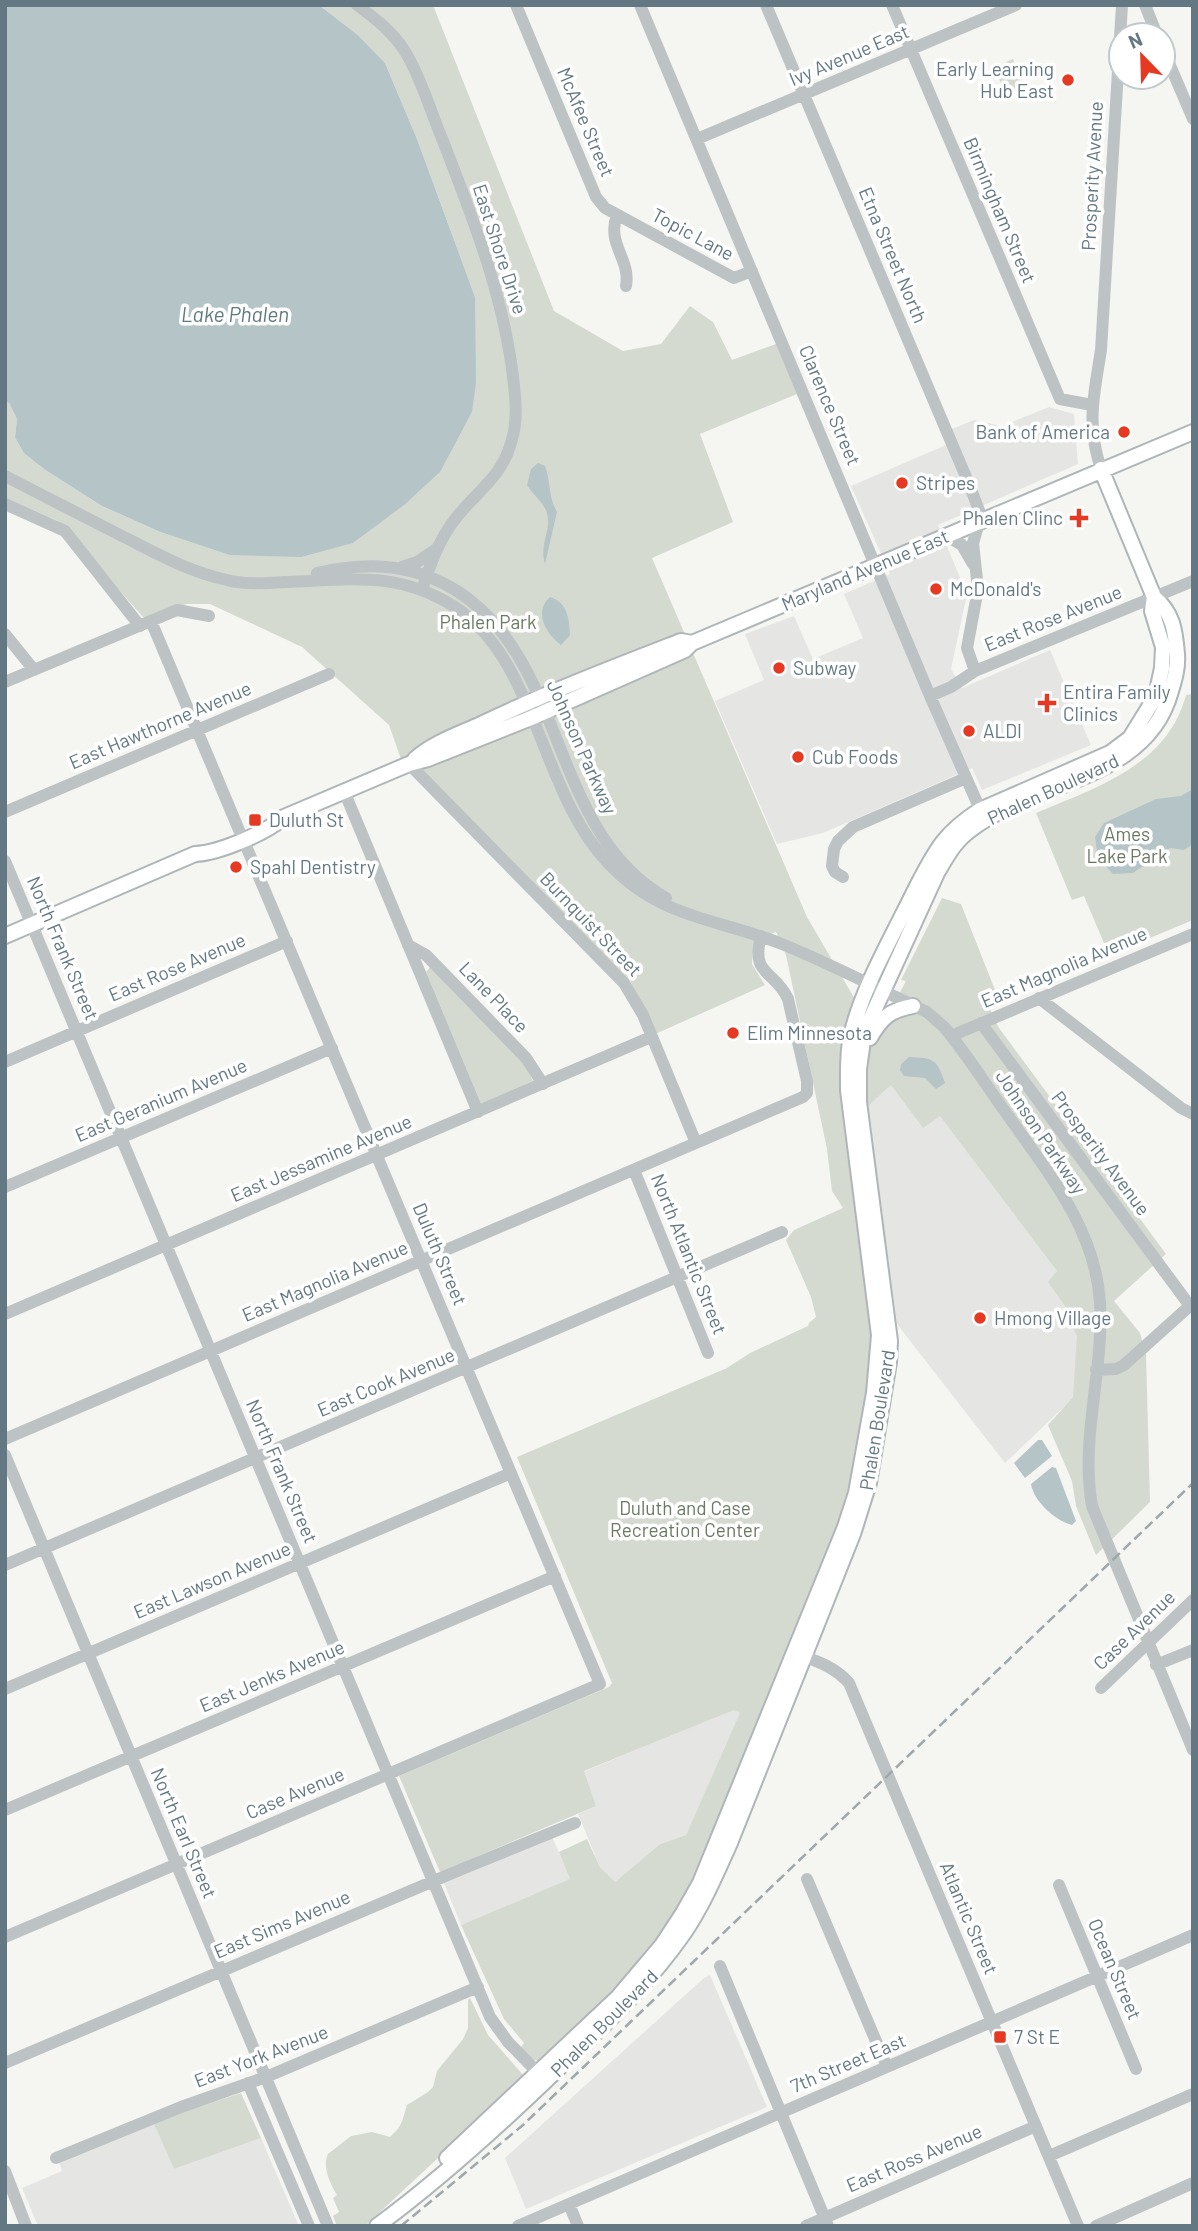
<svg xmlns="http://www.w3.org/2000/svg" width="1198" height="2231" viewBox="0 0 1198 2231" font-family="Barlow,sans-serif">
  <rect width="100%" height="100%" fill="#f5f5f1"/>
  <path fill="#e5e6e4" d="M 1049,407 L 1074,414 L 1078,464 L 938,525 L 967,594 L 951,669 L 962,688 L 1050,650 L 1091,745 L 982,790 L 972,768 L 823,833 L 777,844 L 715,701 L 764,680 L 745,634 L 794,616 L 813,659 L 863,638 L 844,594 L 890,574 L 851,486 L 946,445 L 952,429 L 974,420 L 1002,426 Z
    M 871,1047 L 1070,1225 L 1084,1388 L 1005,1463 L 897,1324 L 868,1106 L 866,1077 Z
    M 735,1709 L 741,1713 L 686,1835 L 660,1844 L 614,1883 L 600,1867 L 578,1814 L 596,1806 L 583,1772 Z
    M 551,1835 L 571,1879 L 461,1925 L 443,1881 Z
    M 710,1975 L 767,2107 L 526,2209 L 505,2158 L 704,1978 Z
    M 153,2122 L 174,2169 L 261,2138 L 299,2226 L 38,2226 L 22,2188 L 62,2171 L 59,2162 Z"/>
  <path fill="#d5dad0" d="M 319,5 L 433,5 L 554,311 L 623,351 L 661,344 L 690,306 L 713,322 L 732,360 L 776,344 L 797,394 L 700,434 L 733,522 L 652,558 L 807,917 L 856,1001 L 874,1353 L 852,1489 L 844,1514 L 706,1857 C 684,1902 659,1946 624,1983 C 598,2011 568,2035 541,2061 L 532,2060 L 521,2047 L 524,2043 L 504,2019 L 461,1925 L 570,1879 L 559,1852 L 587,1839 L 600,1867 L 615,1882 L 660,1844 L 686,1835 L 740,1713 L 734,1710 L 584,1771 L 596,1806 L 440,1872 L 399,1776 L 609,1687 L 612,1683 L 517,1457 L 727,1368 L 750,1353 L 808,1326 L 809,1323 L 816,1317 L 811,1297 L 786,1240 L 794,1230 L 843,1208 L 832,1191 L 827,1149 L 786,955 L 776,932 L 753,942 L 752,964 L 765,985 L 653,1035 L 630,980 L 401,759 L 389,725 L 302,647 L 210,604 L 187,604 L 144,618 L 58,521 L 5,498 L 5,401 L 9,403 L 17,419 L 15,437 L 47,471 L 102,506 L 158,531 L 353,543 L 373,527 L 455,441 L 472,412 L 475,297 L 417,139 L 385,63 L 359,36 Z
    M 1013,59 L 1026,91 L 1007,98 L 994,67 Z
    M 1193,694 L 1193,920 L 1109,955 L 1084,896 L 1072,900 L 1036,813 C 1097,787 1167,766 1186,695 Z
    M 942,898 L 961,904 L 999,1000 L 988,1005 L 999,1028 L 1166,1254 L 1114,1301 L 1140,1333 L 1146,1354 L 1150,1502 L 1096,1555 L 1076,1506 L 1072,1481 L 1048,1425 L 1073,1397 L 1077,1336 L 1071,1325 L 1072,1316 L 1048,1282 L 1057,1271 L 940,1116 L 923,1128 L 891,1085 L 868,1106 L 865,1063 L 871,1047 L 906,981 L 901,980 Z
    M 430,967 L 524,1062 L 533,1081 L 481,1104 L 426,972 Z
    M 470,1998 L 488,2035 L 524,2076 L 523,2079 L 365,2226 L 337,2226 L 333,2216 L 339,2212 L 333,2198 L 337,2195 C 330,2184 322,2166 328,2154 L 351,2136 L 372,2132 L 390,2137 C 403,2125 402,2121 407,2105 L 428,2092 L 433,2087 L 437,2071 L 463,2039 L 468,2028 L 468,2000 Z
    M 241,2093 L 261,2138 L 174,2169 L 153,2122 Z"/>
  <path fill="#b5c4c7" d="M 5,5 L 319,5 L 359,36 L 385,63 L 417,139 L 475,297 L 476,382 L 472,412 L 440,472 L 404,505 L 353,543 L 301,557 L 230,555 L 158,531 L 102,506 L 47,471 L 24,453 L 15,437 L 17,419 L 9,403 L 5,401 Z
    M 538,463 L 545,466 C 551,481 548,497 557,512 L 545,564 C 539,544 552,530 547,513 C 544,503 533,495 527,485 L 531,469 Z
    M 550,597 C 568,603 569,618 570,635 L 561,645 C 546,634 533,612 550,597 Z
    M 1193,789 L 1193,844 L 1184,850 L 1170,848 L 1133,873 L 1113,874 L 1098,858 L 1095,837 L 1104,823 L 1156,799 L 1181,796 Z
    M 909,1057 C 934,1058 937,1059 945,1083 L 936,1089 L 925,1078 L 904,1076 L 900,1070 L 901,1064 Z
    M 1038,1440 L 1042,1440 L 1052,1456 L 1025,1478 L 1014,1463 Z
    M 1052,1467 L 1056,1468 L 1076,1521 L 1072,1525 C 1056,1521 1034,1502 1031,1484 Z"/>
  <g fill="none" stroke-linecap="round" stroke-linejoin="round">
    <defs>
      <path id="major" d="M 415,759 C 433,743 459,734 481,724 C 546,693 614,667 681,641 L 692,643
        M 5,936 L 195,854 C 219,853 266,833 284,817 L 409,764 L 428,759 L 531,718 L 685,650 L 692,643 L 1193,432
        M 870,1038 C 881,1018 890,1010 913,1006
        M 447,2158 L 618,1997 L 662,1945 L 683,1913 L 700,1883 L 845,1527 L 856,1493 L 874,1393 L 879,1335 L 848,1090 C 848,1072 847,1054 851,1036 C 861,993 884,952 904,912 C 916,889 927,863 943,842 C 954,828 966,819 980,810 L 1110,753 L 1130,738 L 1156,696 L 1162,668 L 1163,647 L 1152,611 L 1154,597
        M 377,2226 C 441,2179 501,2124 558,2069 C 603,2026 648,1985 684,1933 C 703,1905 716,1874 730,1843 L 853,1534 L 869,1483 L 889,1362 L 890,1341 L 859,1102 L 859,1069 L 864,1033 L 937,873 C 946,858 954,842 969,831 C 1032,781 1147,782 1171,691 C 1175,678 1178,667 1177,654 C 1175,630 1173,613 1154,597 L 1101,469"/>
    </defs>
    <use href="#major" stroke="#afb5b8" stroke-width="18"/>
    <path stroke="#bdc3c5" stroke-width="12" d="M 357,5 C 376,19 394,33 406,53 C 422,80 431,113 443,141 C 472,216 501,289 512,369 C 515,394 519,418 511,443 C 501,478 477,491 456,518 C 439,539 430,565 422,590
      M 516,5 L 596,197 L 605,208 L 734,278 L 752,271
      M 640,5 L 930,696 L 983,816
      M 766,5 L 969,484 L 983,521
      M 892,5 L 1060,399 L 1092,405
      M 1145,5 L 1157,35
      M 1163,49 L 1193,119
      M 697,139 L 1016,5
      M 617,215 C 606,244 631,259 626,286
      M 1101,469 C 1086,424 1094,395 1101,350 L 1122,5
      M 5,476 C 44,496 83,516 122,536 C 156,553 189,572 227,580 C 245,585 265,583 284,582 C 349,580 397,570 455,607 C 538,661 540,793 609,864 C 661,919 716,918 782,944 C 831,964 879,989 927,1012 L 944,1027 C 966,1053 984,1082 1004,1110 C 1045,1169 1096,1228 1100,1303 C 1104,1371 1080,1438 1092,1506 L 1193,1750
      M 5,504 L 65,531 L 140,626
      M 947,536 L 962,545 L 973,564
      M 402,567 L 417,562 L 438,548
      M 317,573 C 365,562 409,563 452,588 C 569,657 547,830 666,898
      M 151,621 L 239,830
      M 5,634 L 34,670
      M 975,671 L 967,648 L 978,589 L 973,543 L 979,523
      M 5,682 L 177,610 L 209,616
      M 930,696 L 951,687 L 975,671 L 1193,581
      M 409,764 L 624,983 L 643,1015 L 696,1143
      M 344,791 L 478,1112
      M 5,812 L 329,674
      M 5,861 L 490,2017 L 508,2042 L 543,2078
      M 843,877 L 835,872 L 832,866 L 834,849 L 838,841 L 853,827 L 966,778
      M 408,945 L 426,955 L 526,1058 L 543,1084
      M 1039,998 L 1181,1108 L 1193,1114
      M 981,1023 L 1190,1306
      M 951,1036 L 1193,934
      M 5,1062 L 287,941
      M 634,1170 L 708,1353
      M 5,1187 L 332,1048
      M 5,1314 L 651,1037
      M 1096,1370 L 1116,1369 L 1124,1365 L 1193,1303
      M 5,1439 L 803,1097 L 807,1093 L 807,1081 L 788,999 C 775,970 750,976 761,936
      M 5,1455 L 328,2226
      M 5,1565 L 782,1232
      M 795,1653 C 816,1661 834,1666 849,1683 L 1078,2226
      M 1156,1665 L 1193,1650
      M 1101,1688 L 1193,1600
      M 5,1689 L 511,1473
      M 5,1810 L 555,1576
      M 807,1879 L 887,2067
      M 1059,1885 L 1136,2069
      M 5,1937 L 600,1684 L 243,839
      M 720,1966 L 828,2226
      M 5,2063 L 462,1869 L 575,1823
      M 248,2083 L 309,2226
      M 1049,2156 L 1193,2094
      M 56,2158 L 181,2107 L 266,2077 L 478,1987
      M 5,2171 L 26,2226
      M 569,2204 L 578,2226
      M 518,2226 L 1193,1935
      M 806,2226 L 1036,2126
      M 1096,2226 L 1193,2183"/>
    <use href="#major" stroke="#fff" stroke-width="14"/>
    <path stroke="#9ea7ab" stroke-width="2.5" stroke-dasharray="10 5" stroke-linecap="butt" d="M 401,2226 L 523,2125 L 1193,1483"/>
  </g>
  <g fill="#e53921" stroke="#fff" stroke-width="2.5">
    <circle cx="1068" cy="80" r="7"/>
    <circle cx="1124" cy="432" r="7"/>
    <circle cx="902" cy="483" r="7"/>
    <path d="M1075.5 507.5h7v7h7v7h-7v7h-7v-7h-7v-7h7z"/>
    <circle cx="936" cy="589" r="7"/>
    <circle cx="779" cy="668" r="7"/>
    <path d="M1043.5 692.5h7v7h7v7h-7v7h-7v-7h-7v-7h7z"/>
    <circle cx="969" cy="731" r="7"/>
    <circle cx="798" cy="757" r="7"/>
    <rect x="248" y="813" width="14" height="14" rx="3.5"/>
    <circle cx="236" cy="867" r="7"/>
    <circle cx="733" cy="1033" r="7"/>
    <circle cx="980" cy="1318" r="7"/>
    <rect x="993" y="2030" width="14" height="14" rx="3.5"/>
  </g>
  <g text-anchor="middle" stroke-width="7" stroke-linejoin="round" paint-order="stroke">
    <g font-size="19" fill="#637882" stroke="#fff">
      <text transform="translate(849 55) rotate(-23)" y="7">Ivy Avenue East</text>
      <text transform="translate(586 122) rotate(67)" y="7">McAfee Street</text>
      <text transform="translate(1092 176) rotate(-87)" y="7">Prosperity Avenue</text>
      <text transform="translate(1000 210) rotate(67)" y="7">Birmingham Street</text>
      <text transform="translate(693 234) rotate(28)" y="7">Topic Lane</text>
      <text transform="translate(500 249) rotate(72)" y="7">East Shore Drive</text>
      <text transform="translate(893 255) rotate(67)" y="7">Etna Street North</text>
      <text transform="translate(830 405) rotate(67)" y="7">Clarence Street</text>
      <text transform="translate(865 570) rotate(-23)" y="7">Maryland Avenue East</text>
      <text transform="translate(1053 618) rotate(-22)" y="7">East Rose Avenue</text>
      <text transform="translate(160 725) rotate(-23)" y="7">East Hawthorne Avenue</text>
      <text transform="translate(582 747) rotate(66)" y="7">Johnson Parkway</text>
      <text transform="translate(1053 789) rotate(-25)" y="7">Phalen Boulevard</text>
      <text transform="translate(591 924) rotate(46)" y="7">Burnquist Street</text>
      <text transform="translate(63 948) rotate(67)" y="7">North Frank Street</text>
      <text transform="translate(177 967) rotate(-23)" y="7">East Rose Avenue</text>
      <text transform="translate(1064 967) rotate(-23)" y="7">East Magnolia Avenue</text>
      <text transform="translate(494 997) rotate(46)" y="7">Lane Place</text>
      <text transform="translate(161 1100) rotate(-23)" y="7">East Geranium Avenue</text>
      <text transform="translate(1041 1132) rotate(56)" y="7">Johnson Parkway</text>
      <text transform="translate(1101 1153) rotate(53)" y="7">Prosperity Avenue</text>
      <text transform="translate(321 1158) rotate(-23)" y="7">East Jessamine Avenue</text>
      <text transform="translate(440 1254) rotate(67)" y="7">Duluth Street</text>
      <text transform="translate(689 1254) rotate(68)" y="7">North Atlantic Street</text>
      <text transform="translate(325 1281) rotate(-23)" y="7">East Magnolia Avenue</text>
      <text transform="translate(386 1382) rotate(-23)" y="7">East Cook Avenue</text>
      <text transform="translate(877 1420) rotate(-81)" y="7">Phalen Boulevard</text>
      <text transform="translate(282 1471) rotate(67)" y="7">North Frank Street</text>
      <text transform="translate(212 1580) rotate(-23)" y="7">East Lawson Avenue</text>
      <text transform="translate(1134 1630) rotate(-44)" y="7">Case Avenue</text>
      <text transform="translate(272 1676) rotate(-23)" y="7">East Jenks Avenue</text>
      <text transform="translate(295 1793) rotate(-23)" y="7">Case Avenue</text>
      <text transform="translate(184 1833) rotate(67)" y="7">North Earl Street</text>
      <text transform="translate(969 1918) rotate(67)" y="7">Atlantic Street</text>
      <text transform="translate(282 1924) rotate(-23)" y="7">East Sims Avenue</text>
      <text transform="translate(1115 1969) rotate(67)" y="7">Ocean Street</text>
      <text transform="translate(604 2023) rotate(-45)" y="7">Phalen Boulevard</text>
      <text transform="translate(261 2056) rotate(-21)" y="7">East York Avenue</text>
      <text transform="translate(848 2063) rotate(-23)" y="7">7th Street East</text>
      <text transform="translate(914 2158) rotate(-23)" y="7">East Ross Avenue</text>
    </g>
    <g font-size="19" fill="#637882" stroke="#fff" text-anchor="start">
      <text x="1054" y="76" text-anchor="end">Early Learning<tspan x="1054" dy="22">Hub East</tspan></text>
      <text x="1110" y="439" text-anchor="end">Bank of America</text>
      <text x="916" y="490">Stripes</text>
      <text x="1063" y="525" text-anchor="end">Phalen Clinc</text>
      <text x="950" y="596">McDonald's</text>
      <text x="793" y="675">Subway</text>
      <text x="1063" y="699">Entira Family<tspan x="1063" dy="22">Clinics</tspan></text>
      <text x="983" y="738">ALDI</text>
      <text x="812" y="764">Cub Foods</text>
      <text x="269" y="827">Duluth St</text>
      <text x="250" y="874">Spahl Dentistry</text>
      <text x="747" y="1040">Elim Minnesota</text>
      <text x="994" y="1325">Hmong Village</text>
      <text x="1014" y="2044">7 St E</text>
    </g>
    <g font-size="19" fill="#6a7a62" stroke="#fff">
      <text x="488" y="629">Phalen Park</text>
      <text x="1127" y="841">Ames<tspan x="1127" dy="22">Lake Park</tspan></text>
      <text x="685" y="1515">Duluth and Case<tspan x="685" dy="22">Recreation Center</tspan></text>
    </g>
    <g font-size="21" font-style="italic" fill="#5f7b7f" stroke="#fff">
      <text x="235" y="322">Lake Phalen</text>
    </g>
  </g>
  <rect width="1198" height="2231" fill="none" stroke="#637882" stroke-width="14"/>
  <g transform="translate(1142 56) rotate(337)"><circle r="33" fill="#ffffff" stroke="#c1c9cd" stroke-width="2"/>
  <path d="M0-5L12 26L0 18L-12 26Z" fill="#e53921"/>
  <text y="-10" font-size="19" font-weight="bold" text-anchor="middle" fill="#637882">N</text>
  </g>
</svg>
